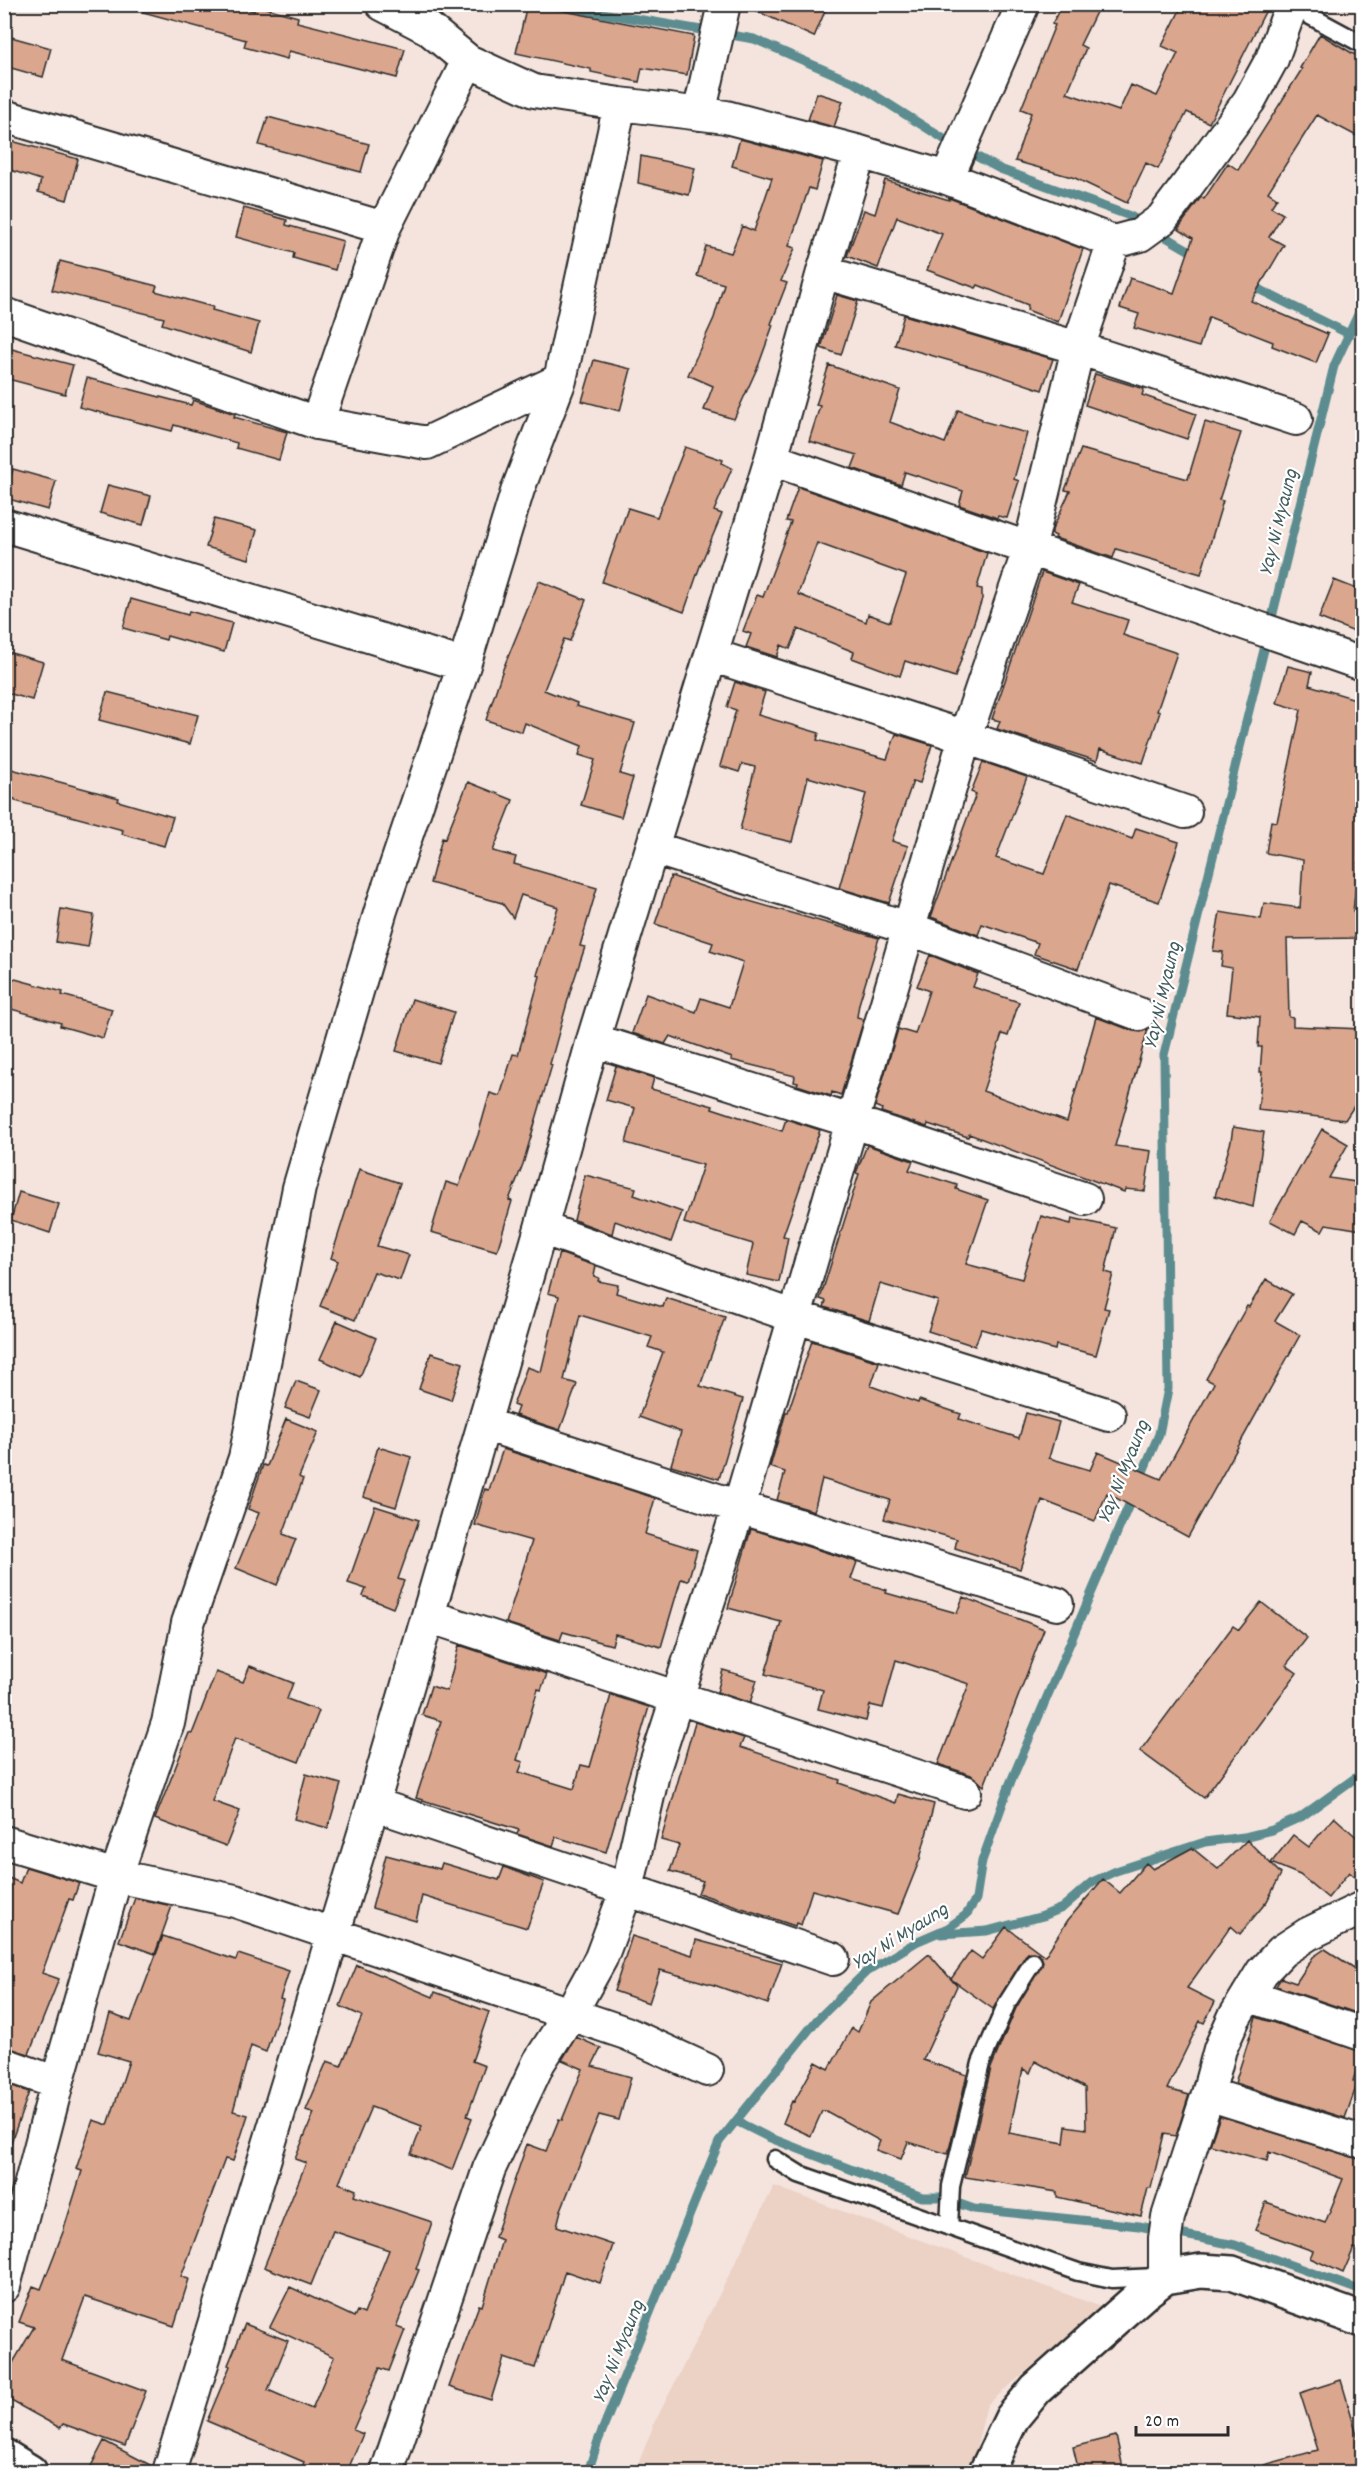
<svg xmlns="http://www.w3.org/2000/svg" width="1367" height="2477" viewBox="0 0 1367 2477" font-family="Dekko,sans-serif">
  <rect width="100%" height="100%" fill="#f4e4dd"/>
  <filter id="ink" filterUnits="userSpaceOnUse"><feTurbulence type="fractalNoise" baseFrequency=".0167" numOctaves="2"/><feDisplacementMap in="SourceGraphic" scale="12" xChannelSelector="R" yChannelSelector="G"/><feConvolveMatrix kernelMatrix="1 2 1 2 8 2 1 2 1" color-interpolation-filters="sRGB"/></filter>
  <g filter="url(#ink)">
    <path fill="#ecd1c5" d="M 774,2186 L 1101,2307 L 987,2405 L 970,2472 L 635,2472 L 654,2424 Z"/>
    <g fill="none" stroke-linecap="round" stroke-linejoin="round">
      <path stroke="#5b8c8f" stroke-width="9" d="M 549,4 L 754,39 L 857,84 L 944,139 L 1000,169 L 1130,216 L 1197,255
        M 1248,284 L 1349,334
        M 1139,1481 L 1159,1434 L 1168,1389 L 1164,1055 L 1334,366 L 1362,306
        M 941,1934 L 987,1931 L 1043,1916 L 1062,1908 L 1092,1882 L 1116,1871 L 1205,1842 L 1244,1837 L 1272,1830 L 1301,1817 L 1362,1773
        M 736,2121 L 768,2137 L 922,2197 L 940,2197 L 974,2209 L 1139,2226 L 1235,2245 L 1362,2291
        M 588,2472 L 598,2441 L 719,2142 L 816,2021 L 866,1972 L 918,1941 L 948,1928 L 966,1915 L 976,1899 L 982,1861 L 1009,1786 L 1134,1493"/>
    </g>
    <path fill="#daa68e" stroke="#2b2b2b" stroke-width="1.5" fill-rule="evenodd" d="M 144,4 L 229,4 L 254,11 L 256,5 L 298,17 L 297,22 L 405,49 L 397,78 L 289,51 L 287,59 L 244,47 L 246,40 L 143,12 Z
      M 527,4 L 694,36 L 687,75 L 642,68 L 639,82 L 591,72 L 591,69 L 516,53 Z
      M 741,4 L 828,4 L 814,37 Z
      M 1062,4 L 1100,4 L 1080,45 L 1086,48 L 1067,93 L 1119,111 L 1131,85 L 1157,96 L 1178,53 L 1162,46 L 1183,4 L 1269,4 L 1209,123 L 1187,112 L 1158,169 L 1146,163 L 1127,203 L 1075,178 L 1015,161 L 1031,113 L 1021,109 L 1055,25 L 1052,24 Z
      M 1320,34 L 1362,59 L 1362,139 L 1317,115 L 1268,192 L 1277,198 L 1271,207 L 1283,214 L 1269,237 L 1284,245 L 1251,301 L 1328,334 L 1316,363 L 1272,346 L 1273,342 L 1209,317 L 1199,347 L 1134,328 L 1139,314 L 1120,308 L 1130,278 L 1174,293 L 1193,238 L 1178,229 L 1201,197 L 1204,199 L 1228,163 L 1238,170 L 1302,69 L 1300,68 Z
      M 4,35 L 51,48 L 43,77 L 4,66 Z
      M 817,93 L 843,101 L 834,127 L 808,120 Z
      M 268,117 L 369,144 L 361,172 L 259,145 Z
      M 4,139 L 78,159 L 67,200 L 38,192 L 41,180 L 4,168 Z
      M 740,139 L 823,161 L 815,190 L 809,188 L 789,246 L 795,248 L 781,281 L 787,283 L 771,324 L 773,325 L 759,364 L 734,419 L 704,410 L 713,386 L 688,375 L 714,318 L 724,284 L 697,276 L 706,246 L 731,253 L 742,226 L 754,231 L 772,178 L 732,166 Z
      M 641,156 L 695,168 L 689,195 L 638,183 Z
      M 885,180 L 949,200 L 949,198 L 1083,249 L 1058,322 L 1027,310 L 1028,305 L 978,285 L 976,288 L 927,270 L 942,234 L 897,217 L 878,268 L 847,256 L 864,210 L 875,214 Z
      M 244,208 L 287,220 L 286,225 L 343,241 L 335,270 L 293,258 L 294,253 L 236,237 Z
      M 60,261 L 157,286 L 155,291 L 213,307 L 212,310 L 259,323 L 251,352 L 162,324 L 164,318 L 52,290 Z
      M 837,295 L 858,301 L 841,355 L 821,348 Z
      M 904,315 L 1053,359 L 1042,390 L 989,372 L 895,345 Z
      M 4,347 L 73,365 L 65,394 L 4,378 Z
      M 594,360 L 631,369 L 620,411 L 582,401 Z
      M 829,365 L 900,390 L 890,422 L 945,443 L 958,410 L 982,419 L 982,421 L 1027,433 L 1014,479 L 1019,481 L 1007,518 L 998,516 L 997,518 L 959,505 L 963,491 L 905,472 L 901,485 L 852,468 L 857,455 L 809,441 L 820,406 L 816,405 Z
      M 1095,374 L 1144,389 L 1142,395 L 1196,414 L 1187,439 L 1085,405 Z
      M 87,378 L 191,405 L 193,400 L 235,414 L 234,417 L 287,432 L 279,460 L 236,448 L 237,443 L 174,425 L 172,431 L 79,407 Z
      M 1205,422 L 1241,433 L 1219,500 L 1223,501 L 1201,574 L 1116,549 L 1113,558 L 1055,538 L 1056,536 L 1052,534 L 1052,530 L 1070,491 L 1065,490 L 1081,449 L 1188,479 Z
      M 685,447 L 723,460 L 722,463 L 732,468 L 714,511 L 722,514 L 700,566 L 684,612 L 602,582 L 628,508 L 657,517 Z
      M 13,469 L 56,481 L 48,510 L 5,498 Z
      M 108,485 L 151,496 L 143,525 L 100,513 Z
      M 798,487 L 987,553 L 977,588 L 982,589 L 982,599 L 955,677 L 905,661 L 900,676 L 852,658 L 854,652 L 798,629 L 790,649 L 781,645 L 777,657 L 746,647 L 751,634 L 743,631 L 757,595 L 763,597 L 791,522 L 786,521 ZM 817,543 L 906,575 L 890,622 L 868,614 L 866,622 L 798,594 Z
      M 214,519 L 257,530 L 249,559 L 206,547 Z
      M 1042,572 L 1079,585 L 1072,602 L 1128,620 L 1123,635 L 1177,653 L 1157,711 L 1160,712 L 1143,763 L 1100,749 L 1097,761 L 997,729 L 1000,721 L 992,719 Z
      M 1334,580 L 1362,591 L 1362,635 L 1319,618 Z
      M 539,581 L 586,600 L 570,641 L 564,639 L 544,690 L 577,703 L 576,706 L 635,723 L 620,774 L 633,778 L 621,817 L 581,805 L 595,760 L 579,755 L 582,746 L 525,723 L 522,732 L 486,720 L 503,669 Z
      M 131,599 L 188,615 L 189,611 L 232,623 L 224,652 L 167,636 L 166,640 L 123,628 Z
      M 4,651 L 43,662 L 32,700 L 4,692 Z
      M 1288,666 L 1312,672 L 1309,685 L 1362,701 L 1362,861 L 1359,860 L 1353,911 L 1359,911 L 1361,938 L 1287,939 L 1289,1017 L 1293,1018 L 1293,1026 L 1362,1029 L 1362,1094 L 1345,1120 L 1258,1110 L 1262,1072 L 1260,1072 L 1262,1047 L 1258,1047 L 1260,1017 L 1227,1013 L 1232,968 L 1221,966 L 1223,952 L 1213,951 L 1220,912 L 1261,919 L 1264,903 L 1300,908 L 1303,860 L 1266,853 L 1271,821 L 1277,822 L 1301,710 L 1277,703 Z
      M 735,682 L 765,692 L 758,715 L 819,733 L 817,740 L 887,759 L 896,734 L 932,745 L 920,783 L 913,781 L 892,841 L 908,846 L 889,903 L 839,888 L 866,794 L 808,777 L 792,842 L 740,830 L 755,767 L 742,764 L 739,772 L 720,766 L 736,710 L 727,707 Z
      M 107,692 L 198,715 L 190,744 L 99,720 Z
      M 983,762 L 1027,777 L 996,858 L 1044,874 L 1067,814 L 1132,839 L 1136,828 L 1179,842 L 1159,902 L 1109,885 L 1078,969 L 1034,954 L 1038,943 L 982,924 L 978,935 L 931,917 L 976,794 L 971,792 Z
      M 4,767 L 119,798 L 118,801 L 173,817 L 164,846 L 122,834 L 123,830 L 15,801 L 15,799 L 4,796 Z
      M 468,782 L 513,800 L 493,851 L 516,857 L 514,864 L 597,888 L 580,946 L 585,947 L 571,989 L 550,1064 L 552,1065 L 523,1164 L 509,1200 L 512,1201 L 497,1251 L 431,1232 L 446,1182 L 459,1186 L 478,1135 L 490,1093 L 500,1096 L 513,1054 L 518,1055 L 540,976 L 537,975 L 558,907 L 521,895 L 513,918 L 502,903 L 430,883 L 442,838 L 445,839 Z
      M 671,876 L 728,895 L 879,938 L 859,1004 L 857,1017 L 864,1019 L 841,1095 L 832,1092 L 831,1096 L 797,1085 L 798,1083 L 794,1082 L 795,1076 L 731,1060 L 732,1058 L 670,1036 L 665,1044 L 632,1033 L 646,994 L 696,1012 L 701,998 L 729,1007 L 743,962 L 710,951 L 713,943 L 655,924 Z
      M 61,909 L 94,915 L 88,947 L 56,942 Z
      M 930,955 L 978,974 L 973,987 L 1019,1002 L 1008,1036 L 1002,1034 L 983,1091 L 1067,1122 L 1096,1017 L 1133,1031 L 1141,1032 L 1148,1029 L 1115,1146 L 1151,1151 L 1145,1191 L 1125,1189 L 1124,1192 L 969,1134 L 968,1137 L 928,1124 L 927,1127 L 881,1112 L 882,1109 L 875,1106 L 898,1029 L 915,1034 L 929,991 L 917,986 Z
      M 4,976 L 63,992 L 62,995 L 112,1009 L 103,1038 L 60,1026 L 61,1023 L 4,1007 Z
      M 412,999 L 454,1012 L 438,1063 L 396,1051 Z
      M 616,1066 L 654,1078 L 651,1089 L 713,1106 L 712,1108 L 782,1131 L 786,1119 L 820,1130 L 783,1236 L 788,1237 L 779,1282 L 746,1275 L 753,1244 L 684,1223 L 703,1165 L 626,1143 L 635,1108 L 606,1100 Z
      M 1233,1127 L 1264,1132 L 1253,1207 L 1215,1196 L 1231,1141 Z
      M 1322,1129 L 1348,1144 L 1329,1178 L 1362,1183 L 1362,1230 L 1326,1224 L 1322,1231 L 1302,1221 L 1295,1234 L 1270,1221 Z
      M 867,1145 L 913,1161 L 909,1170 L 957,1185 L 956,1189 L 988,1200 L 966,1264 L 1022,1279 L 1041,1216 L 1071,1224 L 1072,1218 L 1116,1228 L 1105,1272 L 1113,1274 L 1104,1308 L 1109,1309 L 1096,1355 L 1056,1345 L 1055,1350 L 981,1329 L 975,1346 L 928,1331 L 938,1301 L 880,1284 L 869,1321 L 824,1307 L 826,1301 L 820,1299 L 859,1174 L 856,1173 Z
      M 359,1169 L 400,1183 L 377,1246 L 409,1255 L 400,1280 L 374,1272 L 355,1320 L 320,1306 L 338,1261 L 331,1258 Z
      M 585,1175 L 636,1188 L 634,1195 L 682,1212 L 671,1242 L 615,1221 L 612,1234 L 574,1220 Z
      M 19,1192 L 59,1204 L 50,1233 L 11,1220 Z
      M 559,1253 L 596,1266 L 594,1276 L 599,1278 L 598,1281 L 618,1285 L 616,1293 L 663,1307 L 666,1298 L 725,1317 L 700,1386 L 743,1399 L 719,1479 L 671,1465 L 681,1432 L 639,1417 L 663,1352 L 648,1347 L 652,1337 L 580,1315 L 564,1380 L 577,1384 L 560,1430 L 515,1415 L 518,1407 L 513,1405 L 527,1367 L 541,1372 L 559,1296 L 548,1293 Z
      M 1266,1279 L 1292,1294 L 1275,1321 L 1300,1335 L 1188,1537 L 1107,1493 L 1095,1521 L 1042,1500 L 1020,1569 L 955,1548 L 957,1539 L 884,1519 L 890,1500 L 822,1479 L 814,1511 L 777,1500 L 785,1472 L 770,1467 L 786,1412 L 788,1412 L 812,1341 L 879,1362 L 871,1386 L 918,1403 L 919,1400 L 961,1414 L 959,1419 L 1019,1438 L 1026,1413 L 1059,1422 L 1049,1458 L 1090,1470 L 1098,1452 L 1161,1479 L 1214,1383 L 1206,1379 L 1247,1306 L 1249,1307 Z
      M 337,1321 L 376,1338 L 360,1377 L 320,1359 Z
      M 431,1353 L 463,1363 L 451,1400 L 419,1389 Z
      M 296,1381 L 321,1390 L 310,1417 L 285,1408 Z
      M 286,1419 L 318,1432 L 299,1477 L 303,1479 L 283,1534 L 296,1539 L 277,1585 L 236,1568 L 259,1513 L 248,1509 L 263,1465 L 267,1466 Z
      M 378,1447 L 411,1457 L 396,1507 L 363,1497 Z
      M 503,1449 L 655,1498 L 645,1534 L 697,1550 L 688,1581 L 681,1579 L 661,1647 L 615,1634 L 612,1645 L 563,1632 L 560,1640 L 506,1623 L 532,1541 L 475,1525 L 485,1489 L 489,1490 Z
      M 375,1506 L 419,1520 L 398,1579 L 404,1581 L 393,1608 L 363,1596 L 366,1589 L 348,1583 Z
      M 751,1529 L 857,1562 L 851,1579 L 887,1590 L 886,1593 L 957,1613 L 963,1597 L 1044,1629 L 984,1786 L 971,1775 L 938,1764 L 969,1684 L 896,1660 L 883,1708 L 870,1705 L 866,1721 L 818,1709 L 823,1690 L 765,1674 L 781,1622 L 728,1608 Z
      M 1261,1602 L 1307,1638 L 1286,1665 L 1297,1673 L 1204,1798 L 1140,1751 L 1233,1626 L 1239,1630 Z
      M 459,1645 L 547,1674 L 541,1690 L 538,1689 L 517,1760 L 523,1762 L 519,1772 L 574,1789 L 581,1765 L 590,1767 L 611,1695 L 649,1707 L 606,1852 L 556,1837 L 553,1846 L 517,1834 L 519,1830 L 416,1798 L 441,1721 L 422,1715 L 431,1686 L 447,1691 Z
      M 250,1666 L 293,1683 L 287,1699 L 319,1711 L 299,1762 L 235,1738 L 212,1801 L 240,1811 L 226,1846 L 155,1819 L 189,1733 L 192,1734 L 216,1672 L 243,1682 Z
      M 723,1670 L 757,1680 L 750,1703 L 717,1692 Z
      M 695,1722 L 744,1738 L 740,1747 L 840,1780 L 839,1783 L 896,1803 L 898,1794 L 934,1804 L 920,1859 L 898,1914 L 812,1890 L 801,1925 L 796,1923 L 795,1926 L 698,1893 L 703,1881 L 670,1871 L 679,1845 L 661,1840 Z
      M 306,1774 L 341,1784 L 328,1828 L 294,1819 Z
      M 1334,1817 L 1362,1842 L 1362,1883 L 1349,1872 L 1328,1898 L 1300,1875 L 1271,1863 L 1293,1835 L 1309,1847 Z
      M 1247,1840 L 1281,1874 L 1267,1901 L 1240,1934 L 1231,1926 L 1187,1988 L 1215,2002 L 1204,2023 L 1200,2021 L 1167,2089 L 1189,2095 L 1176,2136 L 1164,2134 L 1151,2188 L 1148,2188 L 1141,2216 L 1057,2197 L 1057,2192 L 965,2177 L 991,2068 L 1016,2008 L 1043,1962 L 1038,1953 L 1029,1952 L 1025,1956 L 993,2009 L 951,1979 L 971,1951 L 982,1959 L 1006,1927 L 1045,1956 L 1068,1920 L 1103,1879 L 1120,1893 L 1146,1863 L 1153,1869 L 1192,1848 L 1218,1869 ZM 1035,2061 L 1085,2088 L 1086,2129 L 1066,2126 L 1064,2143 L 1009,2133 L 1023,2069 L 1030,2073 Z
      M 386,1855 L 440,1869 L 442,1863 L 499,1880 L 504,1867 L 544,1882 L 527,1928 L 422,1896 L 416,1921 L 372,1908 Z
      M 26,1867 L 79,1883 L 73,1900 L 69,1899 L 42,1973 L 59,1979 L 29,2054 L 4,2047 L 4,1876 L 20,1883 Z
      M 135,1898 L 172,1906 L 155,1954 L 119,1941 Z
      M 163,1936 L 236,1960 L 238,1954 L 289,1971 L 280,1999 L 283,2000 L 266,2052 L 251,2046 L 233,2111 L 248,2115 L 233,2161 L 225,2159 L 181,2277 L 189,2279 L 174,2326 L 85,2297 L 62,2360 L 146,2391 L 125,2446 L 63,2424 L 60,2428 L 4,2397 L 4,2378 L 34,2327 L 19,2322 L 33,2286 L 41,2289 L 63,2232 L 82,2171 L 76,2169 L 93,2120 L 108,2125 L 129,2061 L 98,2052 L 110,2014 L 131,2021 Z
      M 632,1936 L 692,1955 L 696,1940 L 782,1963 L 768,2004 L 714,1985 L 660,1970 L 649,2003 L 614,1991 Z
      M 1325,1949 L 1362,1973 L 1362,2015 L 1276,1986 L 1281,1978 L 1296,1983 L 1313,1957 Z
      M 929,1954 L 957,1986 L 923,2060 L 967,2075 L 948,2154 L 908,2142 L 901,2159 L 876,2150 L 880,2141 L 826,2111 L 822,2111 L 811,2136 L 783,2123 L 792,2101 L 794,2102 L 816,2062 L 829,2069 L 852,2028 L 858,2032 L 871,2002 Z
      M 357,1965 L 433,1997 L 435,1992 L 489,2012 L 472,2061 L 485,2066 L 467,2116 L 472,2118 L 452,2170 L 411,2154 L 422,2126 L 371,2107 L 339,2183 L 356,2190 L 354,2196 L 432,2222 L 416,2269 L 419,2270 L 396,2327 L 405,2330 L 389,2371 L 380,2368 L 353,2430 L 363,2434 L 347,2472 L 300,2472 L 304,2462 L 207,2421 L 230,2366 L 228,2365 L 245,2324 L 288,2341 L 268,2390 L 312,2409 L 334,2357 L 270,2327 L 290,2287 L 354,2317 L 357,2311 L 364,2314 L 389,2250 L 333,2231 L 311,2285 L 264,2267 L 306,2163 L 295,2159 L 314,2113 L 306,2110 L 327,2061 L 341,2066 L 362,2016 L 340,2006 Z
      M 1256,2017 L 1362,2052 L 1353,2081 L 1358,2082 L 1345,2118 L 1235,2083 Z
      M 576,2037 L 601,2048 L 592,2066 L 631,2077 L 619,2120 L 599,2115 L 561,2210 L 557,2226 L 613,2245 L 600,2283 L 565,2271 L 535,2368 L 504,2358 L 491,2400 L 449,2387 L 479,2305 L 482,2306 L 502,2240 L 495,2237 L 527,2144 L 546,2151 L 559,2119 L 562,2120 L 583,2069 L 562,2060 Z
      M 4,2083 L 29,2092 L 8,2151 L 4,2151 Z
      M 1220,2116 L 1362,2160 L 1362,2251 L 1354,2248 L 1343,2273 L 1310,2258 L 1313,2251 L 1255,2230 L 1266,2202 L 1325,2223 L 1343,2179 L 1269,2152 L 1267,2161 L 1210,2145 Z
      M 1341,2380 L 1362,2451 L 1362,2472 L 1265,2472 L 1264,2465 L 1318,2450 L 1300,2393 Z
      M 1116,2436 L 1124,2472 L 1079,2472 L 1073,2447 Z
      M 104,2441 L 152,2466 L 152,2472 L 88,2472 Z"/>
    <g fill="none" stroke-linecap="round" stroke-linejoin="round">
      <defs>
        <path id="lane" d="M 1288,4 L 1362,44
          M 775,2159 L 799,2174 L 1078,2272 L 1112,2279 L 1157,2277
          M 949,2227 L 951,2186 L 981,2063 L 1007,2003 L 1033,1962"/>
        <path id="street" d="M 382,4 L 428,28 L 468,61 L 534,91 L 620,104 L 726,117 L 860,152 L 947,178 L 1114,242 L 1140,235 L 1162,219 L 1181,194 L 1249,101 L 1272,59 L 1292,4
          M 699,114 L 724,4
          M 4,116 L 384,228 L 468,61
          M 947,178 L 1023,4
          M 823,272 L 1078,348 L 1296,419
          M 4,314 L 317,423 L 427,443 L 560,380
          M 317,423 L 384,228
          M 771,459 L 1362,664
          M 4,525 L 464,665
          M 711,655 L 965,737 L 1185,812
          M 653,848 L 908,928 L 1139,1014
          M 593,1040 L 851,1121 L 1085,1199
          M 541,1228 L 793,1316 L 1109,1415
          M 484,1424 L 739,1507 L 1057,1604
          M 428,1616 L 965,1792
          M 373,1804 L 833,1959
          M 4,1842 L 116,1876 L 235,1901 L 626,2033 L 707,2070
          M 1248,1995 L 1362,2034
          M 4,2064 L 57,2083
          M 1208,2094 L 1362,2142
          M 1165,2277 L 1165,2238 L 1168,2217 L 1208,2094 L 1220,2049 L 1234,2018 L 1262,1972 L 1282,1951 L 1308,1934 L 1362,1908
          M 4,2286 L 57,2083 L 116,1876 L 168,1723 L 188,1623 L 245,1458 L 299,1188 L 381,910 L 464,665 L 518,489 L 560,380 L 620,104
          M 169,2472 L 373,1804 L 541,1228 L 593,1040 L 771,459 L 823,272 L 860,152
          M 387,2472 L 489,2169 L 539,2062 L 570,2014 L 601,1958 L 627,1889 L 654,1769 L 739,1507 L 965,737 L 1029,550 L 1078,348 L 1114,242"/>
        <path id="secondary" d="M 4,2456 L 30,2472
          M 986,2472 L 1012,2418 L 1036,2389 L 1145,2292 L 1165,2277 L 1201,2271 L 1232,2273 L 1362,2320"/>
      </defs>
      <use href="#lane" stroke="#2b2b2b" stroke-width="21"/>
      <use href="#street" stroke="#2b2b2b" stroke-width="36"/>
      <use href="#secondary" stroke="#2b2b2b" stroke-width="38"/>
      <use href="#lane" stroke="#fff" stroke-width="16"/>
      <use href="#street" stroke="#fff" stroke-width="32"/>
      <use href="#secondary" stroke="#fff" stroke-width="33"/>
    </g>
  </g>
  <g text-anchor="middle" stroke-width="4.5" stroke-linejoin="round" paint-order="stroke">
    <g font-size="21" font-style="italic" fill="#435c5d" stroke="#fff">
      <text transform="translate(1277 522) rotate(-76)" y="7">Yay Ni Myaung</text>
      <text transform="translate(1161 995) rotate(-77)" y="7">Yay Ni Myaung</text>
      <text transform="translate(1122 1471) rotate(-68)" y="7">Yay Ni Myaung</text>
      <text transform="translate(899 1935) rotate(-32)" y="7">Yay Ni Myaung</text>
      <text transform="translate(617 2351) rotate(-68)" y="7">Yay Ni Myaung</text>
    </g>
  </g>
  <rect width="1367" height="2477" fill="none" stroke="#fff" stroke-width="24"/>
  <rect x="12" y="12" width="1343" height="2453" fill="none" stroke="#2b2b2b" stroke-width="2" filter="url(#ink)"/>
  <path d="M1136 2426v9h92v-9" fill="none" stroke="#2b2b2b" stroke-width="3"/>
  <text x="1145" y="2426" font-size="18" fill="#2b2b2b" stroke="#ffffff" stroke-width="4.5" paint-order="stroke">20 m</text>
</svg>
